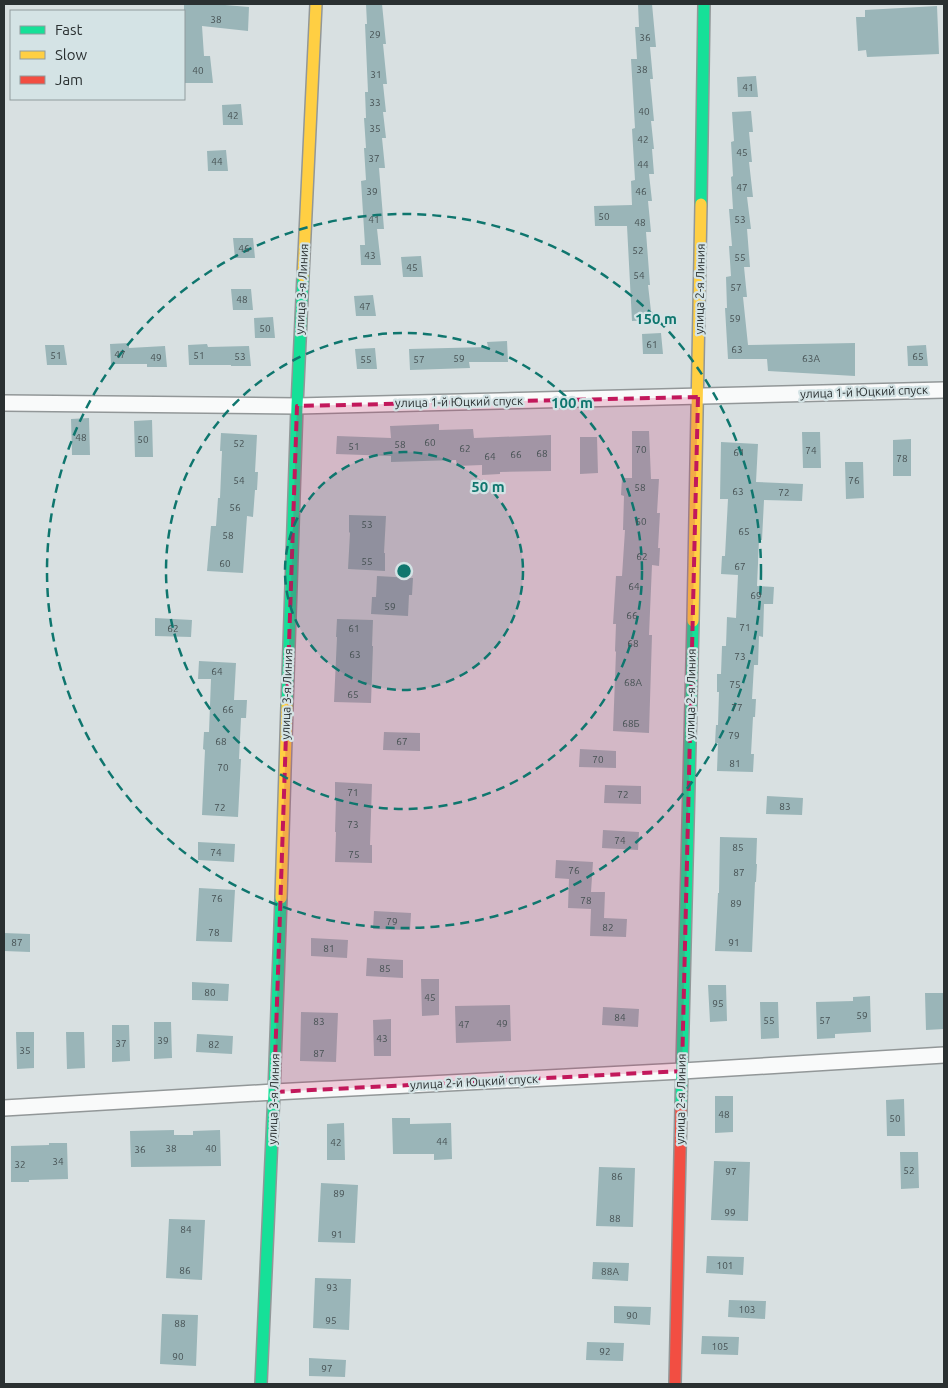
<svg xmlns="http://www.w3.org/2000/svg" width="948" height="1388" viewBox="0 0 948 1388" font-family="Ubuntu,sans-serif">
  <rect width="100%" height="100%" fill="#d8e0e1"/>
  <path fill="#9ab5b8" d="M 184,4 L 213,4 L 249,7 L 248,31 L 202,26 L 204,56 L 210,56 L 213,83 L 184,83 Z
    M 366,4 L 382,4 L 386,44 L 383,44 L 387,84 L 383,84 L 386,112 L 383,112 L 386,138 L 382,138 L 385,168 L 379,168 L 384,229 L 377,229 L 381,265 L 361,265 L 360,245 L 365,245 L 361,181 L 366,180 L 364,148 L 366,148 L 364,118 L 366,118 L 365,92 L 368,92 L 365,24 L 367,24 Z
    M 638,4 L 652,4 L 656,47 L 650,47 L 653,79 L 650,79 L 654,121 L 651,121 L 654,149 L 652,149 L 654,174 L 649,174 L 652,201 L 648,201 L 651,232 L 646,232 L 650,285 L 648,285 L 652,320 L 632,321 L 627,226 L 595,226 L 594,206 L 632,205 L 631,181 L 635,180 L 632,129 L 635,128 L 631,59 L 637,59 L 635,27 L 639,27 Z
    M 937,6 L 939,54 L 867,57 L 866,50 L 858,51 L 856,17 L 865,17 L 865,10 Z
    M 756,76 L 758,97 L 738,97 L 737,77 Z
    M 241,104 L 243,125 L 223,125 L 222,105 Z
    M 751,111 L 753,132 L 749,132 L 752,162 L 749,162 L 753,197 L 747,197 L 751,229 L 747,229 L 750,267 L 744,267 L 747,297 L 743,297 L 748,345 L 855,343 L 855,376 L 768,371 L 767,359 L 728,359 L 725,308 L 727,308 L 726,277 L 731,276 L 729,246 L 732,246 L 729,209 L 733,209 L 731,177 L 733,176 L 731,142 L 734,141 L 732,112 Z
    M 226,150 L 228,171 L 208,171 L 207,151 Z
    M 233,238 L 253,238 L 255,258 L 235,258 Z
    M 421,256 L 423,277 L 403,277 L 401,257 Z
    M 231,289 L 251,289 L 253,310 L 233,310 Z
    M 373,295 L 376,316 L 356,316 L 354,296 Z
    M 273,317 L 275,338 L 255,338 L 254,318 Z
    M 661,333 L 663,354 L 643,354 L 642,334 Z
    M 507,341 L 508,362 L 469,362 L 470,368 L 410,370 L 409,349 L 488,347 L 487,342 Z
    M 129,343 L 129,348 L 165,346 L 167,367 L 147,367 L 147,364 L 111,364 L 110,344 Z
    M 207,344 L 208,347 L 249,346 L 251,366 L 231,366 L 231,365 L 189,365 L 188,345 Z
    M 45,345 L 64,345 L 67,365 L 47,365 Z
    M 926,345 L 928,366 L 908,366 L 907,346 Z
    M 375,348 L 377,369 L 357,369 L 355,349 Z
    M 89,418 L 90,455 L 72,455 L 71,419 Z
    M 152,420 L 153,457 L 135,457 L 134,421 Z
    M 439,424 L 439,430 L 473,429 L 474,438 L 551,435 L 551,471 L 500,472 L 500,474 L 482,475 L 482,465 L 457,466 L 456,460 L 391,462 L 391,456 L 336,454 L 337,436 L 391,438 L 390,426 Z
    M 632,431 L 649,431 L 651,479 L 659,479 L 657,513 L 660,513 L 658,548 L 660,548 L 659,566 L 652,565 L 649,635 L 652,635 L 649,733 L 613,731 L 616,652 L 615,651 L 616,624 L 613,624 L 616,576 L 622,576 L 625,530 L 623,530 L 624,496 L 621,495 L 622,478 L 632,478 Z
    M 802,432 L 820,432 L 821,468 L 803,468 Z
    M 221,433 L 257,435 L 255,472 L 258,472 L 257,490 L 255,490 L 253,517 L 247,516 L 243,573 L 207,571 L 211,526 L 216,526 L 218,498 L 220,498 L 222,451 L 220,451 Z
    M 580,437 L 597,437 L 598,473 L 580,474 Z
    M 911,439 L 911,476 L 893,476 L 893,440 Z
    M 721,442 L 758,444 L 756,482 L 803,484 L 802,501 L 764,500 L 762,540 L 759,540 L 757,586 L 774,587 L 773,604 L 764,604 L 763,637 L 759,636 L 758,665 L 754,665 L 752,699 L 756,699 L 755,717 L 753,717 L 751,754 L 754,754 L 753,772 L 717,771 L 718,743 L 715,743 L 716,725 L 718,725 L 719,692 L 717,692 L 717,674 L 721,674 L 722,646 L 726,646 L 727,617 L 736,618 L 738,575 L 721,574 L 722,556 L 725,556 L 728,499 L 720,499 Z
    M 845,462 L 863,462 L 864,498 L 846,499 Z
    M 349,515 L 386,516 L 384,553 L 385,553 L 385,571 L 348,569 L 350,533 L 349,532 Z
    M 377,576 L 413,578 L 412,595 L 409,595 L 408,616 L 371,614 L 372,597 L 376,597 Z
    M 155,618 L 192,620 L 191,637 L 155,636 Z
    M 337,619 L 373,620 L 372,646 L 373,646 L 371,703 L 334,702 L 337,637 L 336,637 Z
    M 199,661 L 236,663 L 234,700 L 247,700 L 246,718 L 241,718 L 239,759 L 241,759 L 238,817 L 202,815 L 205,750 L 203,749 L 204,732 L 209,732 L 211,679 L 198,679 Z
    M 384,732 L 420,733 L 420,751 L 383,750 Z
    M 580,749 L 616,751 L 616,768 L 579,767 Z
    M 335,782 L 372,784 L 370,845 L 372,845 L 372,863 L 335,862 L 336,832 L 335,832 L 336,800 L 335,800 Z
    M 605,785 L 641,786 L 641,804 L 604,803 Z
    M 767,796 L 803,798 L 802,815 L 766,814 Z
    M 603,830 L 639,832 L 638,850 L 602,848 Z
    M 720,837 L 757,838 L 756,864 L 757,864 L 756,882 L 755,882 L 752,952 L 715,951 L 718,893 L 719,893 Z
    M 198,842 L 235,844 L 234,862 L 198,860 Z
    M 556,860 L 593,862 L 591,892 L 605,892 L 604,918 L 627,919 L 626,937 L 590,936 L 591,909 L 568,908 L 569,879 L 555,878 Z
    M 199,888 L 235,890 L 232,942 L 196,941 Z
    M 374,911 L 411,913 L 410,930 L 373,929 Z
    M 4,933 L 30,934 L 30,952 L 4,951 Z
    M 311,938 L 348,940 L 347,958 L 311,956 Z
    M 367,958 L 403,960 L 403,978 L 366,976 Z
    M 421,979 L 439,979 L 439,1015 L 422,1016 Z
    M 192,982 L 229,984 L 228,1001 L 192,1000 Z
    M 708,985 L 726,985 L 727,1021 L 710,1022 Z
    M 925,993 L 943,993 L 944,1029 L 926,1030 Z
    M 870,996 L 871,1032 L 835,1034 L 835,1038 L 817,1039 L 816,1002 L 853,1001 L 853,997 Z
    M 760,1002 L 778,1002 L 779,1038 L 761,1039 Z
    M 510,1005 L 511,1041 L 456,1043 L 455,1006 Z
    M 603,1007 L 639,1009 L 638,1027 L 602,1025 Z
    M 301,1012 L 338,1013 L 336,1062 L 300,1061 Z
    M 391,1019 L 391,1056 L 374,1056 L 373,1020 Z
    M 154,1022 L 171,1022 L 172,1058 L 154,1059 Z
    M 112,1025 L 129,1025 L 130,1061 L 112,1062 Z
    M 16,1032 L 34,1032 L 34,1068 L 17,1069 Z
    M 66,1032 L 84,1032 L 85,1068 L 67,1069 Z
    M 197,1034 L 233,1036 L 232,1054 L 196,1052 Z
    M 715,1096 L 733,1096 L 733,1132 L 715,1133 Z
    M 904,1099 L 905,1136 L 887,1136 L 886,1100 Z
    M 392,1118 L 410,1118 L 410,1124 L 451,1123 L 452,1159 L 434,1160 L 434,1154 L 393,1154 Z
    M 344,1123 L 345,1160 L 327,1160 L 327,1124 Z
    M 174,1130 L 174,1135 L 193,1135 L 193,1131 L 220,1130 L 221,1166 L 131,1167 L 130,1131 Z
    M 49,1143 L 67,1143 L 68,1179 L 29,1180 L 29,1182 L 11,1182 L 11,1146 L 49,1145 Z
    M 900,1152 L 918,1152 L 919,1188 L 901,1189 Z
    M 714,1161 L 750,1162 L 748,1221 L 711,1220 Z
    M 599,1167 L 635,1168 L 633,1227 L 596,1226 Z
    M 321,1183 L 358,1185 L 355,1243 L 318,1242 Z
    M 169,1219 L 205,1220 L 202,1280 L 166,1278 Z
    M 707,1256 L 744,1257 L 743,1275 L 706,1273 Z
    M 593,1262 L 629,1263 L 628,1281 L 592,1279 Z
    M 315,1278 L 351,1279 L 349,1330 L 313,1328 Z
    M 729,1300 L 766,1301 L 765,1319 L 728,1317 Z
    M 614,1306 L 651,1307 L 650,1325 L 614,1323 Z
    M 162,1314 L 198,1315 L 196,1366 L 160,1364 Z
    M 702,1336 L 739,1337 L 738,1355 L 701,1354 Z
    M 587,1342 L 624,1343 L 623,1361 L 586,1360 Z
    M 309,1358 L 346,1360 L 345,1377 L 309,1376 Z"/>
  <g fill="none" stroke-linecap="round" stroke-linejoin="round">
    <defs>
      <path id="street" d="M 4,403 L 297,406 L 944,390
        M 4,1108 L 274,1092 L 682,1071 L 944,1055"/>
      <path id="fast" d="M 701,204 L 704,4
        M 287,706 L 297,406 L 303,276
        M 681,1107 L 693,621
        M 261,1384 L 274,1092 L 281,898"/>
      <path id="slow" d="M 303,276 L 316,4
        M 693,621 L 701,204
        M 281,898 L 287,706"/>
      <path id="jam" d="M 675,1384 L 681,1107"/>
    </defs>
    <use href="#street" stroke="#929798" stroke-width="18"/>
    <use href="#fast" stroke="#929798" stroke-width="14"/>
    <use href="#slow" stroke="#929798" stroke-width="14"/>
    <use href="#jam" stroke="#929798" stroke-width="14"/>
    <use href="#street" stroke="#f9fafa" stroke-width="15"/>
    <use href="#fast" stroke="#16e098" stroke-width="11"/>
    <use href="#slow" stroke="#ffcf43" stroke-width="11"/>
    <use href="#jam" stroke="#f24e42" stroke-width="11"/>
  </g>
  <path fill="#c2185b" fill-opacity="0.2" stroke="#c2185b" stroke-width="4" stroke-dasharray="10 6" stroke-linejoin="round" d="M 698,397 L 682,1071 L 274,1092 L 297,406 Z"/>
  <circle cx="404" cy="571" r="119" fill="#0f766e" fill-opacity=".12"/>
  <g fill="none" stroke="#0f766e" stroke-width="2.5" stroke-dasharray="9 6">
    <circle cx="404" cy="571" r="119"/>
    <circle cx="404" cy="571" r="238"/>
    <circle cx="404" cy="571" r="357"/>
  </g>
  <g text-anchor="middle" stroke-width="4.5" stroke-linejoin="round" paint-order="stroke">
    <g font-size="10" fill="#465153">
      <text x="216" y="23">38</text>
      <text x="375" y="38">29</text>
      <text x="645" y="41">36</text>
      <text x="642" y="73">38</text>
      <text x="198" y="74">40</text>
      <text x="376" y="78">31</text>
      <text x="748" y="91">41</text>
      <text x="375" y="106">33</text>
      <text x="644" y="115">40</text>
      <text x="233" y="119">42</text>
      <text x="375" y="132">35</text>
      <text x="643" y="143">42</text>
      <text x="742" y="156">45</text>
      <text x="374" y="162">37</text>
      <text x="217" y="165">44</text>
      <text x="643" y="168">44</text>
      <text x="742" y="191">47</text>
      <text x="372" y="195">39</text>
      <text x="641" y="195">46</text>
      <text x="604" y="220">50</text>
      <text x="374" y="223">41</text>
      <text x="740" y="223">53</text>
      <text x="640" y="226">48</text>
      <text x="244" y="252">46</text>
      <text x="638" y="254">52</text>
      <text x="370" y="259">43</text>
      <text x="740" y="261">55</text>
      <text x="412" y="271">45</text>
      <text x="639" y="279">54</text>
      <text x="736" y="291">57</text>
      <text x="242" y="303">48</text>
      <text x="365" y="310">47</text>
      <text x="735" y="322">59</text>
      <text x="265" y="332">50</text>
      <text x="652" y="348">61</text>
      <text x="737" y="353">63</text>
      <text x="120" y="358">47</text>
      <text x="56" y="359">51</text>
      <text x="199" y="359">51</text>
      <text x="240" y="360">53</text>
      <text x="918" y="360">65</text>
      <text x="156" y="361">49</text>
      <text x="459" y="362">59</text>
      <text x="811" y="362">63А</text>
      <text x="366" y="363">55</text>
      <text x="419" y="363">57</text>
      <text x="81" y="441">48</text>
      <text x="143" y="443">50</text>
      <text x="430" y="446">60</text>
      <text x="239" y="447">52</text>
      <text x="400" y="448">58</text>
      <text x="354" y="450">51</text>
      <text x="465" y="452">62</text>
      <text x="641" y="453">70</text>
      <text x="811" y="454">74</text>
      <text x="739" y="456">61</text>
      <text x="542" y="457">68</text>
      <text x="516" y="458">66</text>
      <text x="490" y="460">64</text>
      <text x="902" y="462">78</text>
      <text x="239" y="484">54</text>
      <text x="854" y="484">76</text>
      <text x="640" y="491">58</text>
      <text x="738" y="495">63</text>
      <text x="784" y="496">72</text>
      <text x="235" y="511">56</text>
      <text x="641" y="525">60</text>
      <text x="367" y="528">53</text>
      <text x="744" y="535">65</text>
      <text x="228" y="539">58</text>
      <text x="642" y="560">62</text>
      <text x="367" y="565">55</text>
      <text x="225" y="567">60</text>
      <text x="740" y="570">67</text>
      <text x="634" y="590">64</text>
      <text x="756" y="599">69</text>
      <text x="390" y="610">59</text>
      <text x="632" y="619">66</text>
      <text x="745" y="631">71</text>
      <text x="173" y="632">62</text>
      <text x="354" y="632">61</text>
      <text x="633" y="647">68</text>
      <text x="355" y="658">63</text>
      <text x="740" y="660">73</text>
      <text x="217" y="675">64</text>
      <text x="633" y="686">68А</text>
      <text x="735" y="688">75</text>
      <text x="353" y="698">65</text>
      <text x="737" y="711">77</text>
      <text x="228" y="713">66</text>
      <text x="631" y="727">68Б</text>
      <text x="734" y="739">79</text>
      <text x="221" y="745">68</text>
      <text x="402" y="745">67</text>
      <text x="598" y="763">70</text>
      <text x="735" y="767">81</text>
      <text x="223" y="771">70</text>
      <text x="353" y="796">71</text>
      <text x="623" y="798">72</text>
      <text x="785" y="810">83</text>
      <text x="220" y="811">72</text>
      <text x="353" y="828">73</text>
      <text x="620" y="844">74</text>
      <text x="738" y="851">85</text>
      <text x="216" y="856">74</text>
      <text x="354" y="858">75</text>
      <text x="574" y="874">76</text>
      <text x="739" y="876">87</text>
      <text x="217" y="902">76</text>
      <text x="586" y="904">78</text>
      <text x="736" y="907">89</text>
      <text x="392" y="925">79</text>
      <text x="608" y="931">82</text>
      <text x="214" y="936">78</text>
      <text x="17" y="946">87</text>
      <text x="734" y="946">91</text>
      <text x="329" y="952">81</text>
      <text x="385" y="972">85</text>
      <text x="210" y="996">80</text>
      <text x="430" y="1001">45</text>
      <text x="718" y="1007">95</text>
      <text x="862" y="1019">59</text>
      <text x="620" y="1021">84</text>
      <text x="769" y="1024">55</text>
      <text x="825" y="1024">57</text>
      <text x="319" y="1025">83</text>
      <text x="502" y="1027">49</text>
      <text x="464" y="1028">47</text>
      <text x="382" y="1042">43</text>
      <text x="163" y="1044">39</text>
      <text x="121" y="1047">37</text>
      <text x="214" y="1048">82</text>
      <text x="25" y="1054">35</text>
      <text x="319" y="1057">87</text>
      <text x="724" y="1118">48</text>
      <text x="895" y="1122">50</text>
      <text x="442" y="1145">44</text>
      <text x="336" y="1146">42</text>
      <text x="171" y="1152">38</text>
      <text x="211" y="1152">40</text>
      <text x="140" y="1153">36</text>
      <text x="58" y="1165">34</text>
      <text x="20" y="1168">32</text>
      <text x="909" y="1174">52</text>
      <text x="731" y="1175">97</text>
      <text x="617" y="1180">86</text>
      <text x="339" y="1197">89</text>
      <text x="730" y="1216">99</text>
      <text x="615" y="1222">88</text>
      <text x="186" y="1233">84</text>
      <text x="337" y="1238">91</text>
      <text x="725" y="1269">101</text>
      <text x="185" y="1274">86</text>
      <text x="610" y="1275">88А</text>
      <text x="332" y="1291">93</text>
      <text x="747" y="1313">103</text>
      <text x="632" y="1319">90</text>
      <text x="331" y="1324">95</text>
      <text x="180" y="1327">88</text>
      <text x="720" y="1350">105</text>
      <text x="605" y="1355">92</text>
      <text x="178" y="1360">90</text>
      <text x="327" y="1372">97</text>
    </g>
    <g font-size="12" fill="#2a3031" stroke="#d4e3e5">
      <text transform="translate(302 289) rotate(-87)" y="4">улица 3-я Линия</text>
      <text transform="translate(700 289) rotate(-89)" y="4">улица 2-я Линия</text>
      <text transform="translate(864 392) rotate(-2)" y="4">улица 1-й Юцкий спуск</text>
      <text transform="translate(459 402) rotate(-1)" y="4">улица 1-й Юцкий спуск</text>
      <text transform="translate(287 694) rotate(-88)" y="4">улица 3-я Линия</text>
      <text transform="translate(691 694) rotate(-89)" y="4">улица 2-я Линия</text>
      <text transform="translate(474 1082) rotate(-3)" y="4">улица 2-й Юцкий спуск</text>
      <text transform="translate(274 1099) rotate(-88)" y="4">улица 3-я Линия</text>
      <text transform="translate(681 1099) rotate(-89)" y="4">улица 2-я Линия</text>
    </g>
  </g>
  <circle cx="404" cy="571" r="8" fill="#0f766e" stroke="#d4e3e5" stroke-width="2.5"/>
  <g font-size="15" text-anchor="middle" font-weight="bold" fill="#0f766e" stroke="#d4e3e5" stroke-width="4.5" stroke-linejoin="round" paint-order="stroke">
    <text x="656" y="324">150 m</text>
    <text x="572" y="408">100 m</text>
    <text x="488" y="492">50 m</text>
  </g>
  <rect width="948" height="1388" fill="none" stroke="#2a3031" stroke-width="10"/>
  <rect x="10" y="10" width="175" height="90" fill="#d4e3e5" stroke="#909b9d"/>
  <rect x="20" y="26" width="25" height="8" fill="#16e098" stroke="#909b9d"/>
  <text x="55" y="35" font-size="15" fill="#2a3031">Fast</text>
  <rect x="20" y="51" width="25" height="8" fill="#ffcf43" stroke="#909b9d"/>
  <text x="55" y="60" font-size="15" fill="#2a3031">Slow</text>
  <rect x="20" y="76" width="25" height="8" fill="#f24e42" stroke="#909b9d"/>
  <text x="55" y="85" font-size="15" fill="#2a3031">Jam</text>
</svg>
